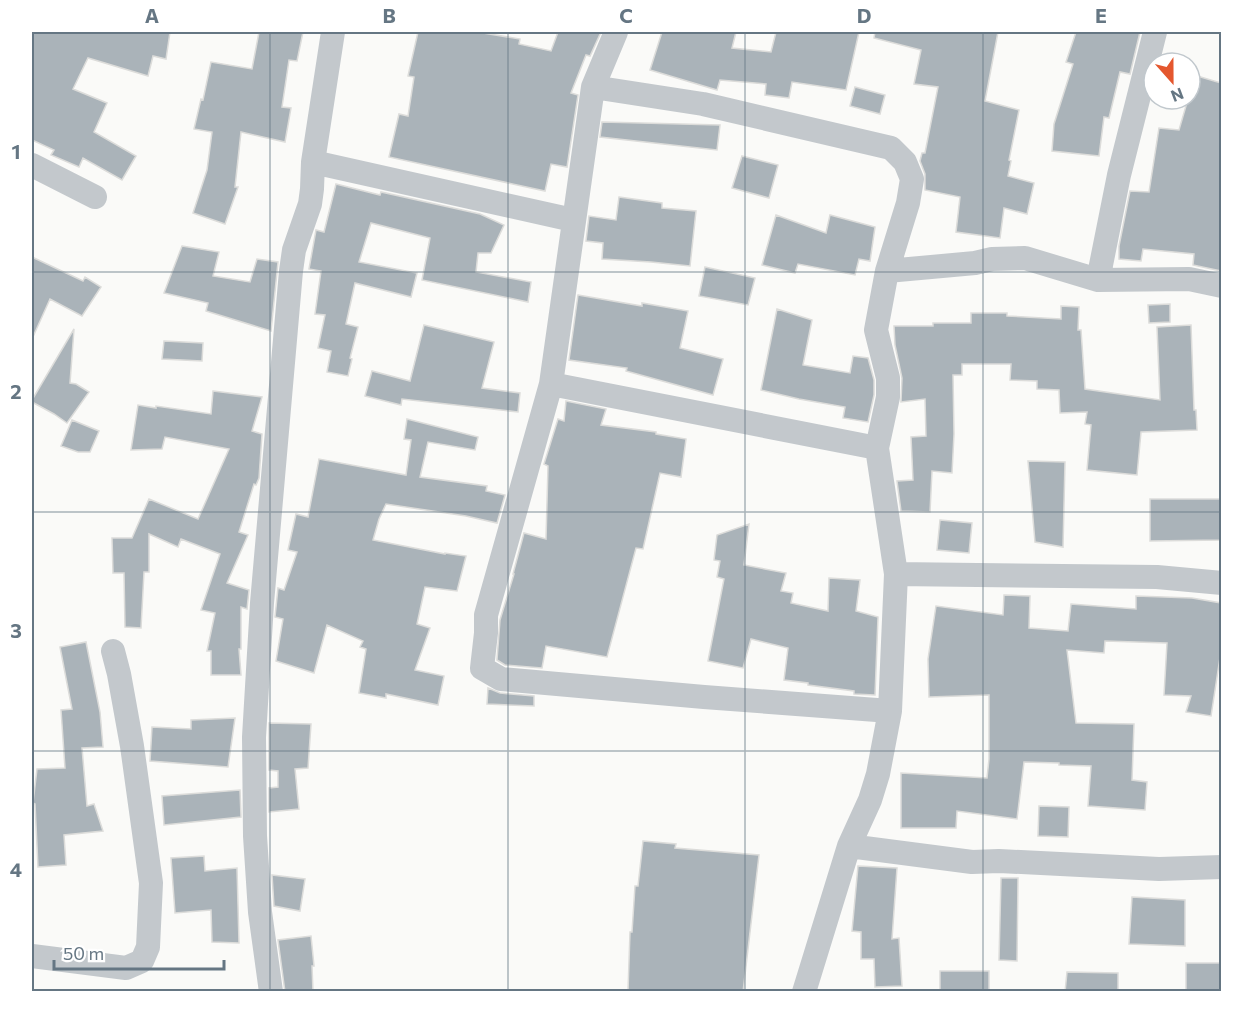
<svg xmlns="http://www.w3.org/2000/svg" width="1253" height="1023" viewBox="0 0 1253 1023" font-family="Commissioner,sans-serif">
  <rect width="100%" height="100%" fill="#fafaf8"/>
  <path fill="#aab3b9" stroke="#dcdcda" stroke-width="1.5" d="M 32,32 L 170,32 L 166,59 L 153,56 L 148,76 L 88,58 L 73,89 L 107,103 L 94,132 L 136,156 L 122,180 L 83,158 L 79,167 L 51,155 L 54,150 L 32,140 Z
    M 259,32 L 303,32 L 297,61 L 289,60 L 282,107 L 291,108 L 285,142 L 241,132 L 235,187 L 238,187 L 225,224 L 193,213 L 207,170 L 212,132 L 194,129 L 201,99 L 203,100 L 211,62 L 252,69 Z
    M 418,32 L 477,32 L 520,39 L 519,44 L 551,51 L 558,32 L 601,32 L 590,56 L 586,55 L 571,93 L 578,95 L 567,167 L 551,164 L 545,191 L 389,157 L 399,114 L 408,116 L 414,77 L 408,76 Z
    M 662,32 L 736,32 L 732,48 L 771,52 L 776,32 L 859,32 L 846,90 L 792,82 L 789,98 L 765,95 L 766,84 L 720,80 L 717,90 L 650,70 Z
    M 875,32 L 998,32 L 985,101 L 1019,110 L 1009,160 L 1011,161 L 1008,176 L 1034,183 L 1027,214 L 1004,208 L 1000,238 L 956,232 L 960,197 L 925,190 L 925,174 L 920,161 L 922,153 L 925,153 L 938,87 L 914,84 L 921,50 L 874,38 Z
    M 1076,32 L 1140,32 L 1130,74 L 1120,72 L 1109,118 L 1104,117 L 1099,156 L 1052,151 L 1054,124 L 1073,64 L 1066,62 Z
    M 1194,75 L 1221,83 L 1221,271 L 1193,265 L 1194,254 L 1143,249 L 1141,261 L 1119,259 L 1119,246 L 1130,191 L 1149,192 L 1159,128 L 1179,130 L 1188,99 L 1190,99 L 1190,91 Z
    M 855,87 L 885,95 L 880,114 L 850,106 Z
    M 602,122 L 720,125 L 717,150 L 600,137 Z
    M 742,156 L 778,165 L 769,198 L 732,188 Z
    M 336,184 L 380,195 L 381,192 L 480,214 L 504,225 L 491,253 L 478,253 L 476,272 L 531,282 L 528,302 L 422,280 L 430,238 L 371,223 L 359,262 L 417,273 L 411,297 L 355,283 L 346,324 L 358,327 L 350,358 L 352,359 L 348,376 L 327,372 L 331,351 L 318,348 L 325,315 L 315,314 L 321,271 L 309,269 L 316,230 L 324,232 Z
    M 619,197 L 662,203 L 662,208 L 696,211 L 690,266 L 651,262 L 602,259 L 603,243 L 586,241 L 589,216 L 616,220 Z
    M 776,215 L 826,233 L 830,215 L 875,227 L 870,261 L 859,259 L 855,275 L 798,264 L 795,273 L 762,265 Z
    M 182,246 L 219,252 L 213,276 L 250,282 L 257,259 L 278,262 L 271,331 L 206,311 L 208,303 L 164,293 Z
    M 32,257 L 83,281 L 85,277 L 101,287 L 82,316 L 50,299 L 32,339 Z
    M 705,267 L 755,278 L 748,305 L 699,296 Z
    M 578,295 L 642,306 L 642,303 L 688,311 L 680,348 L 723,359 L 713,395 L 626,371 L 627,368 L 569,360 Z
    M 1170,304 L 1170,322 L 1149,323 L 1148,305 Z
    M 1061,306 L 1079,307 L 1078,330 L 1081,330 L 1085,389 L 1160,400 L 1157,327 L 1191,325 L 1194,410 L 1196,410 L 1197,430 L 1141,432 L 1137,475 L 1087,470 L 1091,425 L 1085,424 L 1087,412 L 1060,413 L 1059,390 L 1037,389 L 1037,381 L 1010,380 L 1011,364 L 962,364 L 962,375 L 953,375 L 954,434 L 952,473 L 932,471 L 930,512 L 901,511 L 897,481 L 913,480 L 911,437 L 926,436 L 925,399 L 901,402 L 902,378 L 895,345 L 894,326 L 933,326 L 933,323 L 971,323 L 971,313 L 1007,313 L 1007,316 L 1061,319 Z
    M 777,309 L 812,320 L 803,365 L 850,373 L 853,356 L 868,358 L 874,380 L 874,395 L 868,422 L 843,418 L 845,407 L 799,399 L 761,390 Z
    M 424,325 L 494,342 L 482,388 L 520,393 L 518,412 L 402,399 L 401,405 L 365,396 L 372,371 L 410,381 Z
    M 74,329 L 70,383 L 76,384 L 89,392 L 67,423 L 54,414 L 32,402 L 32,400 Z
    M 164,341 L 203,343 L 202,361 L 162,359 Z
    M 213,391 L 262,397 L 252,431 L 262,434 L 259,478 L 256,485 L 254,484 L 239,532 L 248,535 L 227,583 L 249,590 L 247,609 L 241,607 L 241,649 L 239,649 L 241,675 L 211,675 L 211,651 L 207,651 L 215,613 L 201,610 L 220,554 L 181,539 L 178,547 L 149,534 L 149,572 L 144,572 L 141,628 L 125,627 L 124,573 L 113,573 L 112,538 L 132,538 L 149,499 L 198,519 L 229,449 L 165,437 L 162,449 L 131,450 L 138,405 L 156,408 L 156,406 L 211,414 Z
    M 566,401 L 606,409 L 601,425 L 656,432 L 656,434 L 686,439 L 681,477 L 660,473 L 643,549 L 636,548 L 607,657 L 546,646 L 542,668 L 505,665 L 497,660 L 500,620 L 514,574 L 513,574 L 524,533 L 546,539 L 548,466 L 544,464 L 558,419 L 564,421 Z
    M 407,419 L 478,437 L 475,450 L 428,442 L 420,477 L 487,486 L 486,491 L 505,495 L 497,523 L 466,516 L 386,504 L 379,519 L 373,540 L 445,554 L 445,553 L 466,556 L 457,591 L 425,587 L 417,624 L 430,628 L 415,670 L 444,676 L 438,705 L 386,694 L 386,698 L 359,693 L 366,649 L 360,647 L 363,641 L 327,625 L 314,673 L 276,661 L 283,619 L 275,617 L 278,588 L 284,590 L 297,552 L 288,550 L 296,514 L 308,517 L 319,459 L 406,475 L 411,440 L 404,439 Z
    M 72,420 L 99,431 L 90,452 L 78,452 L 61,446 Z
    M 1028,461 L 1065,462 L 1063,547 L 1035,542 Z
    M 1150,499 L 1221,499 L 1221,540 L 1150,541 Z
    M 940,520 L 972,523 L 969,553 L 937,550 Z
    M 749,524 L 744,565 L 786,573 L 781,591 L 793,593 L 791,603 L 828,611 L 829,578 L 860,580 L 856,611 L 878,617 L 875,695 L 854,694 L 854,691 L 808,685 L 808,683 L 784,680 L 788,648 L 751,639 L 743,668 L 708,661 L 724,579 L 717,577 L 720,561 L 714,560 L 717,535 Z
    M 1004,595 L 1030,596 L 1029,628 L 1068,631 L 1071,604 L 1136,609 L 1136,596 L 1192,598 L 1221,603 L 1221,651 L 1211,716 L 1186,712 L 1191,696 L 1164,695 L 1167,643 L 1105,641 L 1104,653 L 1067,650 L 1076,723 L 1134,724 L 1132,780 L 1147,782 L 1145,810 L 1088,806 L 1091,766 L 1059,765 L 1059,763 L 1024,762 L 1017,819 L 957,811 L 956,828 L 901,828 L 901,773 L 987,778 L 989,759 L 989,695 L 929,697 L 928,659 L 936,606 L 1003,615 Z
    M 86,642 L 100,712 L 103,747 L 82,748 L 87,806 L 94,804 L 103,831 L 64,835 L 66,865 L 38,867 L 35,804 L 33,803 L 37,769 L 65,768 L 61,710 L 72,709 L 60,647 Z
    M 488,688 L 500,693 L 534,696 L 534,706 L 487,704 Z
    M 235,718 L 228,767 L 150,761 L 152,727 L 191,729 L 191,720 Z
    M 269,723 L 311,724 L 308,768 L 295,769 L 299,809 L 269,812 L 269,788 L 278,787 L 278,771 L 269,770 Z
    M 240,790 L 241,817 L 164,825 L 162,796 Z
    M 1039,806 L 1069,807 L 1068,837 L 1038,836 Z
    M 643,841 L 676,844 L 675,848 L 759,855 L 743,992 L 628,991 L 630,932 L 632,932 L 635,886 L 638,886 Z
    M 204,856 L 205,871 L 237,868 L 239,943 L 212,942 L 211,910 L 175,913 L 171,858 Z
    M 858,866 L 897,868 L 892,939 L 899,938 L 902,986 L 875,987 L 874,959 L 861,959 L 861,932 L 852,931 Z
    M 272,875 L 305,879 L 300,911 L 274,906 Z
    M 1001,878 L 1018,878 L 1017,961 L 999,960 Z
    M 1132,897 L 1185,900 L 1185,946 L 1129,944 Z
    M 311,936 L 314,966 L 312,966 L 313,992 L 285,992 L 278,940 Z
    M 1186,963 L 1221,963 L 1221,992 L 1186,992 Z
    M 940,971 L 989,971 L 989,992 L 940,992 Z
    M 1067,972 L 1118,973 L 1118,992 L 1065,992 Z"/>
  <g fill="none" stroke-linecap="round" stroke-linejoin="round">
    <path stroke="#c3c8cc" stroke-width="24" d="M 616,32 L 593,87 L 551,384 L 486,615 L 486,633 L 482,668 L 501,679 L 704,697 L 890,711
      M 593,87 L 703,104 L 891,148 L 905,162 L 912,179 L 908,203 L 887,271 L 876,330 L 888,378 L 888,397 L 877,448 L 896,574 L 890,711 L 878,774 L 870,800 L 849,846 L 804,992
      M 313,162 L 573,220
      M 32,165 L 95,197
      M 887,271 L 975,263 L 992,259 L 1025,258 L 1098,280 L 1189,279 L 1222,286
      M 1098,280 L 1119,175 L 1155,32
      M 551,384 L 877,448
      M 896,574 L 1157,577 L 1222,583
      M 849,846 L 972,862 L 999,861 L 1159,869 L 1222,867
      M 32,956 L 126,968 L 142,961 L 148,947 L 151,883 L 132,746 L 119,674 L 113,651
      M 271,992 L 260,912 L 255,836 L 254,737 L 262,603 L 291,271 L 294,250 L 310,204 L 312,189 L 313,162 L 333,32"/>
  </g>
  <path fill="none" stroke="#657683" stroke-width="1.5" stroke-opacity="0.55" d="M 270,32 L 270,992M 508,32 L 508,992M 745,32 L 745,992M 983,32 L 983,992M 32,272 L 1222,272M 32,512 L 1222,512M 32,751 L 1222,751"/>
  <rect width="1253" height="1023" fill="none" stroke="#ffffff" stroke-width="66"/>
  <g transform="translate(1172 81) rotate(159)"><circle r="28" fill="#ffffff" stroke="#c1c8cd" stroke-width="1.5"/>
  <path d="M0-4.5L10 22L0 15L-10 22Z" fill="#e4572e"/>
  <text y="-9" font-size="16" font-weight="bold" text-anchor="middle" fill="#657683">N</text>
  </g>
  <path d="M54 960v9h170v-9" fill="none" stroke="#657683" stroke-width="3"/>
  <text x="63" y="960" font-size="18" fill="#657683" stroke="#ffffff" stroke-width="4.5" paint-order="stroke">50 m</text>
  <rect x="33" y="33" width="1187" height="957" fill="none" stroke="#657683" stroke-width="2"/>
  <g font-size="20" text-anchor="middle" font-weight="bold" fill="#657683">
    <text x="152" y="23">A</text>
    <text x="389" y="23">B</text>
    <text x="626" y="23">C</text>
    <text x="864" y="23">D</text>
    <text x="1101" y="23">E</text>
    <text x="16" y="159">1</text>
    <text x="16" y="399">2</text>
    <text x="16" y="638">3</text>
    <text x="16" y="877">4</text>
  </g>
</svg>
